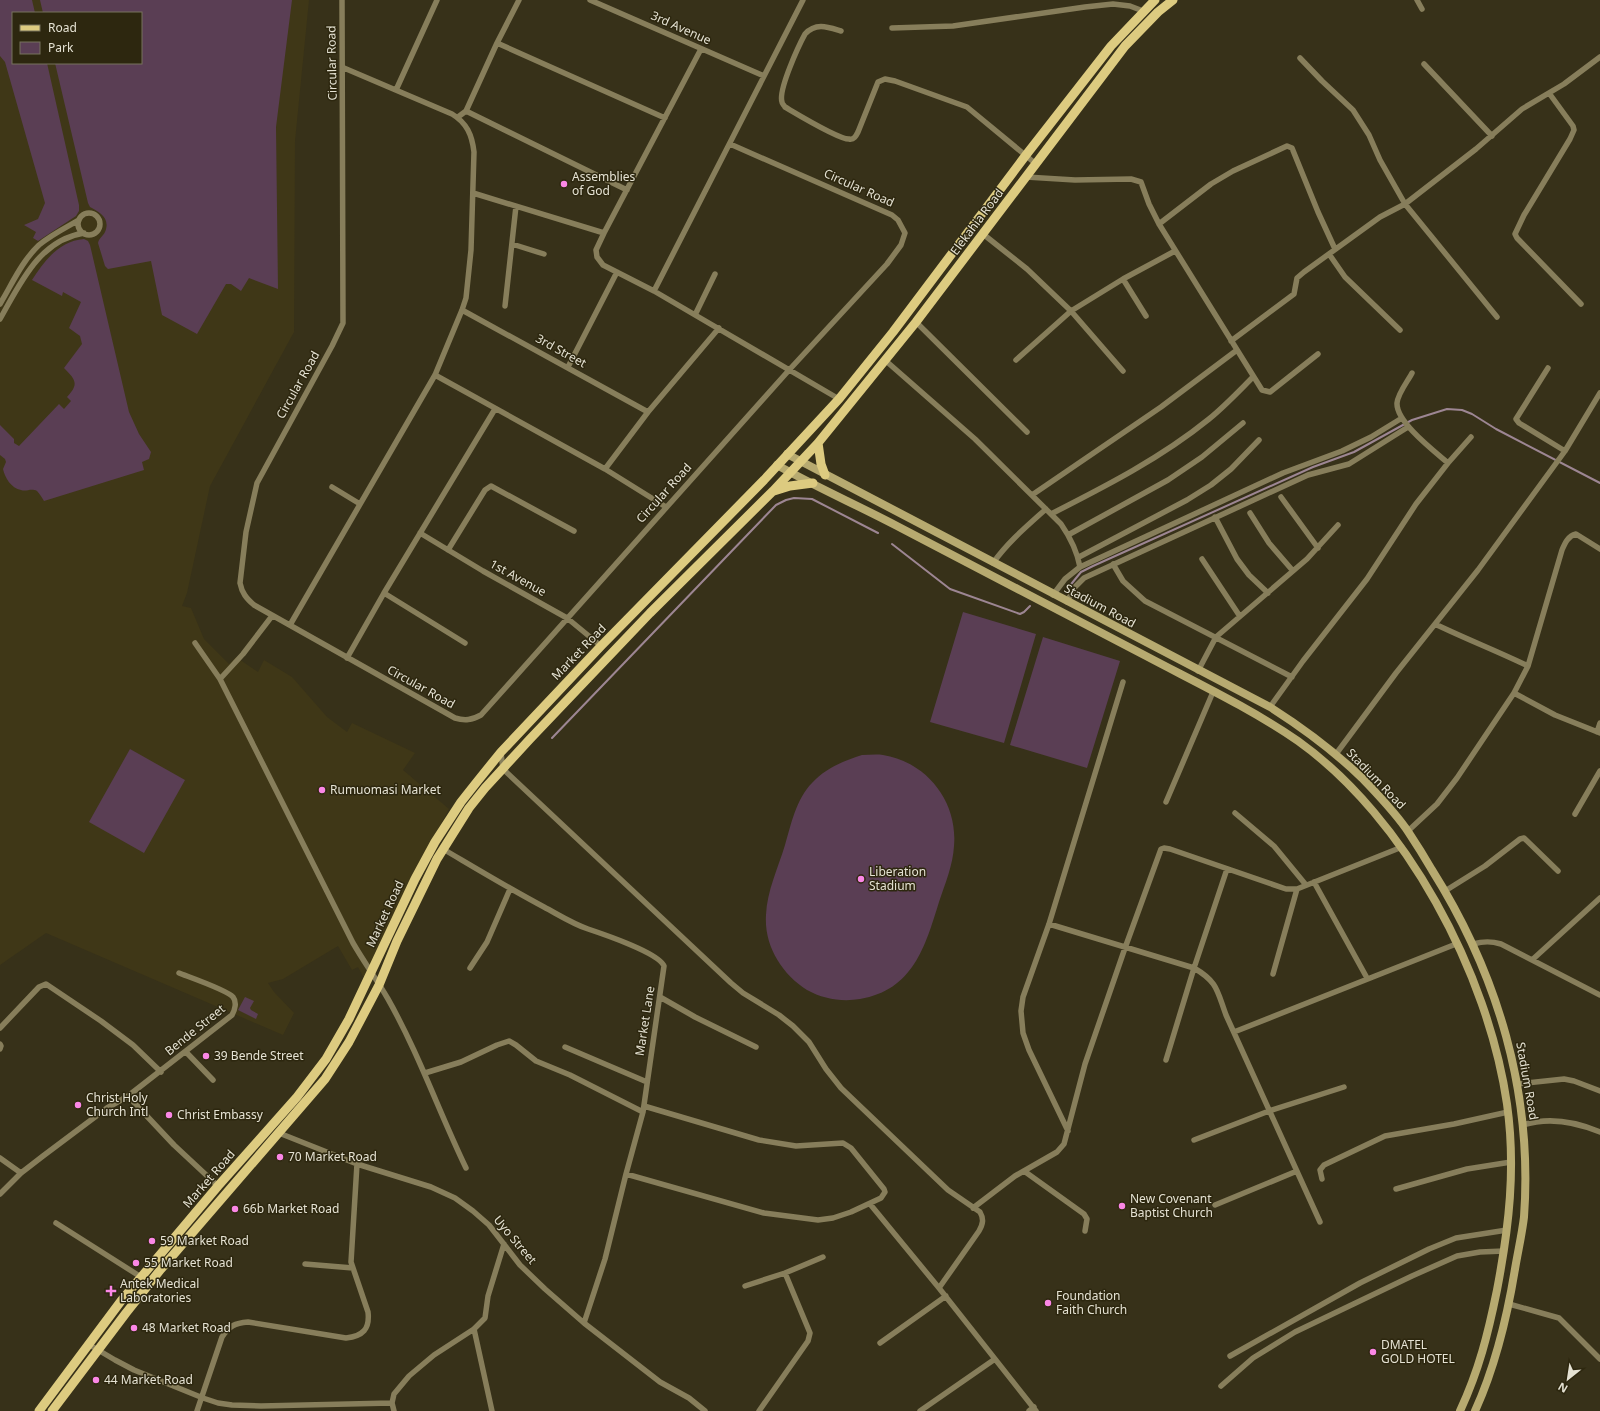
<svg xmlns="http://www.w3.org/2000/svg" width="1600" height="1411" viewBox="0 0 1600 1411" font-family="'Noto Sans',sans-serif">
  <rect width="100%" height="100%" fill="#373119"/>
  <path fill="#3f3717" fill-rule="evenodd" d="M 0,0 L 309,0 L 295,141 L 294,332 L 210,486 L 187,593 L 182,606 L 191,608 L 204,639 L 229,664 L 236,657 L 258,672 L 264,660 L 292,677 L 327,717 L 347,732 L 352,723 L 415,753 L 403,770 L 449,809 L 411,878 L 364,978 L 358,967 L 352,970 L 338,946 L 283,979 L 268,983 L 274,992 L 294,1013 L 283,1035 L 46,933 L 0,965 ZM 13,13 L 141,13 L 141,63 L 13,63 Z"/>
  <path fill="#5a3e54" d="M 0,0 L 32,0 L 35,13 L 13,13 L 13,63 L 47,63 L 79,205 L 79,211 L 76,216 L 38,241 L 33,238 L 36,232 L 24,225 L 38,219 L 45,203 L 5,62 L 0,56 Z
    M 40,0 L 292,0 L 276,127 L 278,289 L 249,278 L 241,291 L 231,284 L 226,284 L 197,334 L 162,315 L 151,261 L 108,269 L 105,266 L 98,243 C 99,238 103,236 105,232 C 111,218 99,212 90,207 L 88,203 L 55,63 L 141,63 L 141,13 L 43,13 Z
    M 84,239 L 88,241 L 90,245 L 129,412 L 139,434 L 151,452 L 149,459 L 142,462 L 144,470 L 44,501 C 42,498 40,494 37,491 C 31,488 26,492 21,490 C 11,488 5,478 3,469 L 6,462 L 5,459 L 0,455 L 0,425 L 14,439 L 14,443 L 19,446 L 59,404 L 64,409 L 71,401 L 67,397 C 79,384 76,380 64,368 L 82,344 L 80,336 L 69,328 L 81,302 L 63,292 L 62,296 L 32,280 C 44,261 59,241 84,239 Z
    M 963,612 L 1036,634 L 1004,743 L 930,722 Z
    M 1043,637 L 1120,661 L 1087,768 L 1010,745 Z
    M 130,749 L 185,780 L 144,853 L 89,822 Z
    M 862,755 C 869,755 876,754 883,755 C 927,762 958,802 954,846 C 953,865 945,884 939,902 C 925,947 913,990 860,999 C 842,1002 823,999 807,990 C 782,974 764,946 766,915 C 767,891 778,868 785,845 C 791,825 796,799 812,783 C 826,768 843,761 862,755 Z
    M 245,997 L 254,1001 L 250,1008 L 251,1010 L 258,1014 L 256,1019 L 238,1010 Z"/>
  <g fill="none" stroke-linecap="round" stroke-linejoin="round">
    <path stroke="#9d8693" stroke-width="2" d="M 892,544 L 950,589 L 1020,614 L 1024,612 L 1030,606
      M 1068,588 L 1081,572 L 1093,566 L 1313,467 L 1354,452 L 1412,420 L 1447,409 L 1462,410 L 1472,414 L 1496,429 L 1600,483
      M 552,738 L 776,505 L 786,500 L 794,498 L 812,499 L 878,533"/>
    <path stroke="#877e5b" stroke-width="5.5" d="M 342,0 L 343,323 L 332,346 L 257,483 L 246,532 L 240,583 C 242,593 246,598 254,605 L 455,718 C 465,721 472,720 481,715 L 790,369 L 887,264 L 901,245 L 905,233 L 898,220 L 892,215 L 730,144
      M 590,0 L 764,76
      M 1417,0 L 1422,9
      M 892,28 L 953,26 L 1085,7 L 1113,4 L 1130,6 L 1143,11
      M 841,31 C 828,27 816,22 805,34 C 799,45 778,90 782,102 C 782,104 784,105 785,107 C 797,114 838,139 849,139 C 854,140 856,136 858,132 L 878,82 L 885,79 L 895,81 L 967,107 L 1036,164
      M 497,43 L 665,118
      M 701,49 L 604,233 L 596,250 L 597,257 L 603,265 L 654,291 L 839,399
      M 1300,58 L 1322,81 L 1353,110 L 1369,135 L 1380,160 L 1405,204 L 1497,317
      M 1424,64 L 1492,136
      M 396,90 L 437,0
      M 1549,93 L 1573,126 L 1574,130 L 1570,139 L 1524,215 L 1515,234 L 1517,238 L 1581,304
      M 466,111 L 627,190
      M 458,117 L 466,111 L 497,43 L 519,0
      M 1026,177 L 1075,180 L 1131,179 L 1141,182 L 1149,204 L 1159,224 L 1262,390 L 1270,392 L 1318,354
      M 473,193 L 604,233
      M78 224a11 11 0 1 1 22 0a11 11 0 1 1-22 0Z
      M 1159,224 L 1211,184 L 1233,171 L 1287,146 L 1292,148 L 1318,212 L 1335,249
      M 983,234 L 1027,269 L 1071,311 L 1123,371
      M 512,244 L 544,254
      M 1329,254 L 1345,277 L 1400,330
      M 1123,279 L 1146,316
      M 654,291 L 803,0
      M 0,304 C 12,284 22,261 39,245 C 51,235 65,228 79,220
      M 505,306 L 516,206
      M 462,310 L 648,412
      M 695,315 L 715,274
      M 0,319 C 20,284 39,240 84,233
      M 916,322 L 1027,432
      M 1231,341 L 1294,294 L 1297,278 L 1304,272 L 1380,217 L 1405,204 L 1476,149 L 1522,109 L 1564,84 L 1600,57
      M 1016,360 L 1071,311 L 1123,279 L 1175,251
      M 886,361 L 975,439 L 1061,524 C 1070,537 1077,551 1080,567
      M 568,367 L 617,272
      M 1548,368 L 1516,419 L 1519,423 L 1565,451
      M 1412,373 C 1408,381 1398,393 1397,403 C 1396,422 1434,451 1448,463
      M 435,375 L 605,469 L 666,507
      M 605,469 L 648,412 L 719,328
      M 332,487 L 360,504
      M 1032,495 L 1161,407 L 1237,350
      M 1281,497 L 1318,548
      M 1250,513 L 1269,543 L 1293,571
      M 1051,514 C 1106,486 1161,458 1209,419 C 1225,406 1239,391 1253,377
      M 1215,517 L 1237,559 L 1249,575 L 1268,593
      M 420,533 L 483,571 L 567,618 L 601,646
      M 1068,535 L 1168,480 L 1202,457 L 1243,423
      M 448,550 L 485,490 L 491,486 L 574,531
      M 1079,557 L 1187,500 L 1211,485 L 1231,469 L 1259,440
      M 1202,559 L 1239,615
      M 993,563 C 1008,542 1027,526 1046,509
      M 1113,564 L 1123,581 L 1145,601 L 1292,677
      M 384,593 L 465,643
      M 1053,595 L 1065,579 L 1080,567 L 1283,473 L 1342,451 L 1371,437 L 1402,418
      M 1067,602 L 1074,588 L 1084,578 L 1308,475 L 1349,464 L 1408,427
      M 1435,624 C 1466,639 1497,651 1528,666
      M 290,625 L 435,375 L 462,310 L 466,298 L 471,250 L 474,152 C 472,135 467,123 452,114 L 344,68
      M 195,643 L 220,679 L 353,943 C 364,962 377,980 388,999 C 419,1054 439,1112 466,1168
      M 347,658 L 384,593 L 495,409
      M 1198,671 L 1216,637 L 1307,559 L 1338,525
      M 220,679 L 243,654 L 272,616
      M 1514,693 L 1555,715 L 1600,733
      M 1270,707 L 1303,661 L 1367,579 L 1416,504 L 1448,463 L 1471,437
      M 1597,732 L 1600,723
      M 501,753 L 503,769 L 731,983 L 743,993 L 779,1015 L 793,1026 L 809,1042 L 826,1069 L 841,1088 L 948,1190 L 980,1212 C 984,1219 983,1224 979,1231 L 939,1288
      M 1336,754 L 1396,673 L 1478,570 L 1565,451 L 1600,393
      M 1166,802 L 1213,692
      M 1235,813 L 1274,846 L 1306,885
      M 1575,814 L 1600,771
      M 1408,831 L 1437,804 L 1457,778 L 1514,693 L 1528,666 L 1562,550 C 1565,543 1568,536 1576,534 L 1600,549
      M 443,849 C 477,869 510,889 544,907 C 559,915 573,924 588,929 C 603,934 659,953 664,966 L 643,1112 L 626,1174 L 605,1259 L 584,1323
      M 1314,882 L 1367,978
      M 1445,891 L 1485,866 L 1520,839 L 1524,838 L 1558,871
      M 1049,924 L 1194,968 C 1218,982 1217,991 1226,1015 L 1320,1222
      M 1473,944 C 1484,941 1491,941 1501,944 L 1600,995
      M 1532,960 L 1600,898
      M 470,968 L 487,942 L 510,889
      M 1273,974 L 1297,889
      M 660,997 L 695,1017 L 756,1047
      M 0,1028 L 39,987 L 46,984 L 101,1021 L 133,1045 L 161,1072
      M 1234,1032 L 1456,944
      M 0,1044 L 1,1046 L 0,1049
      M 565,1047 L 647,1082
      M 186,1052 L 213,1080
      M 1166,1060 L 1194,968 L 1227,869
      M 425,1073 L 461,1062 L 497,1045 L 509,1041 L 516,1045 L 536,1061 L 570,1075 L 643,1112
      M 1517,1084 L 1564,1079 L 1574,1081 L 1600,1091
      M 128,1096 L 174,1145 L 218,1186
      M 1523,1125 C 1548,1117 1576,1122 1600,1132
      M 1068,1131 L 1029,1050 L 1023,1033 L 1021,1011 L 1023,997 L 1049,924 L 1123,682
      M 279,1133 L 357,1164 L 431,1187 L 455,1198 L 473,1211 L 489,1225 L 520,1265 L 545,1289 L 584,1323 L 660,1382 L 689,1398 L 705,1411
      M 1194,1140 L 1269,1111 L 1344,1087
      M 0,1158 L 21,1173
      M 1024,1171 L 1084,1214 L 1087,1219 L 1085,1231
      M 626,1174 L 764,1213 L 818,1220 L 833,1218 L 851,1212 L 881,1198 L 885,1192 L 884,1189 L 851,1148 L 843,1143 L 796,1146 L 759,1140 L 644,1106
      M 1322,1179 L 1320,1170 L 1324,1165 L 1385,1136 L 1454,1124 L 1508,1112
      M 1396,1189 L 1467,1169 L 1511,1162
      M 0,1194 L 21,1173 L 43,1156 L 107,1108 L 128,1096 L 232,1015 C 235,1010 237,1002 233,997 C 227,990 189,977 179,973
      M 870,1204 L 939,1288 L 1036,1411
      M 1215,1205 L 1297,1171
      M 973,1208 L 1015,1176 L 1057,1152 L 1064,1144 L 1085,1064 L 1125,948 L 1161,849 L 1164,848 L 1170,849 L 1286,889 L 1297,889 L 1402,847
      M 56,1223 L 141,1277
      M 305,1264 L 353,1268
      M 745,1286 L 785,1273 L 823,1257
      M 1509,1304 L 1559,1318 L 1600,1359
      M 474,1329 L 492,1411
      M 880,1343 L 946,1296
      M 88,1344 L 115,1360 L 134,1370 L 203,1398 L 218,1403 L 232,1405 L 261,1406 L 392,1403
      M 1230,1356 L 1360,1283 L 1429,1249 L 1456,1238 L 1507,1230
      M 1221,1386 L 1253,1358 L 1295,1332 L 1412,1276 L 1457,1256 L 1480,1252 L 1504,1251
      M 197,1411 L 222,1337 C 229,1326 235,1323 248,1322 L 346,1338 C 363,1336 370,1329 368,1312 L 351,1262 L 357,1164
      M 394,1411 L 392,1403 L 394,1394 L 409,1376 L 434,1355 L 474,1329 L 485,1318 L 488,1296 L 504,1244
      M 759,1411 L 808,1341 L 810,1333 L 785,1273
      M 920,1411 L 995,1359
      M 1029,1411 L 1034,1407"/>
    <path stroke="#b7aa70" stroke-width="8" d="M 787,454 L 1270,707 C 1303,728 1334,751 1362,778 C 1378,795 1396,813 1409,833 C 1417,845 1425,858 1432,870 C 1498,975 1533,1093 1524,1217 C 1522,1234 1518,1251 1515,1269 C 1507,1318 1496,1365 1475,1411
      M 777,465 C 816,487 857,505 897,526 C 980,569 1063,613 1146,656 C 1197,683 1250,708 1298,741 C 1406,818 1488,973 1507,1104 C 1516,1168 1509,1227 1497,1290 C 1488,1334 1479,1370 1460,1411"/>
    <path stroke="#ddcb80" stroke-width="9" d="M 818,443 L 821,464 L 825,475
      M 774,491 L 790,486 L 813,483
      M 39,1411 L 121,1301 L 218,1186 L 297,1097 L 326,1059 L 349,1019 L 415,879 L 435,842 L 461,802 L 476,783 L 501,752 L 601,646 L 764,480 L 839,399 L 893,332 L 1026,155 L 1111,46 L 1155,0
      M 52,1411 L 126,1313 L 161,1269 L 325,1079 L 349,1042 L 379,985 L 397,941 L 437,859 L 469,808 L 485,788 L 530,739 L 650,613 L 773,491 L 818,443 L 916,322 L 1125,46 L 1158,12 L 1173,0"/>
  </g>
  <g fill="#fb87e6" stroke="#2d270f" stroke-width="1.5">
    <circle cx="564" cy="184" r="4"/>
    <circle cx="322" cy="790" r="4"/>
    <circle cx="861" cy="879" r="4"/>
    <circle cx="206" cy="1056" r="4"/>
    <circle cx="78" cy="1105" r="4"/>
    <circle cx="169" cy="1115" r="4"/>
    <circle cx="280" cy="1157" r="4"/>
    <circle cx="1122" cy="1206" r="4"/>
    <circle cx="235" cy="1209" r="4"/>
    <circle cx="152" cy="1241" r="4"/>
    <circle cx="136" cy="1263" r="4"/>
    <path d="M109 1285h4v4h4v4h-4v4h-4v-4h-4v-4h4z"/>
    <circle cx="1048" cy="1303" r="4"/>
    <circle cx="134" cy="1328" r="4"/>
    <circle cx="1373" cy="1352" r="4"/>
    <circle cx="96" cy="1380" r="4"/>
  </g>
  <g text-anchor="middle" stroke-width="3" stroke-linejoin="round" paint-order="stroke">
    <g font-size="12" fill="#e5e2d3" stroke="#2d270f">
      <text transform="translate(681 28) rotate(24)" y="4">3rd Avenue</text>
      <text transform="translate(332 63) rotate(-91)" y="4">Circular Road</text>
      <text transform="translate(859 188) rotate(24)" y="4">Circular Road</text>
      <text transform="translate(977 222) rotate(-53)" y="4">Elekahia Road</text>
      <text transform="translate(561 351) rotate(29)" y="4">3rd Street</text>
      <text transform="translate(298 385) rotate(-61)" y="4">Circular Road</text>
      <text transform="translate(664 493) rotate(-48)" y="4">Circular Road</text>
      <text transform="translate(518 578) rotate(29)" y="4">1st Avenue</text>
      <text transform="translate(1100 606) rotate(28)" y="4">Stadium Road</text>
      <text transform="translate(579 652) rotate(-46)" y="4">Market Road</text>
      <text transform="translate(421 687) rotate(29)" y="4">Circular Road</text>
      <text transform="translate(1376 779) rotate(46)" y="4">Stadium Road</text>
      <text transform="translate(385 914) rotate(-65)" y="4">Market Road</text>
      <text transform="translate(645 1021) rotate(-81)" y="4">Market Lane</text>
      <text transform="translate(195 1030) rotate(-39)" y="4">Bende Street</text>
      <text transform="translate(1527 1081) rotate(80)" y="4">Stadium Road</text>
      <text transform="translate(209 1179) rotate(-49)" y="4">Market Road</text>
      <text transform="translate(515 1240) rotate(50)" y="4">Uyo Street</text>
    </g>
    <g font-size="12" fill="#e5e2d3" stroke="#2d270f" text-anchor="start">
      <text x="572" y="181">Assemblies<tspan x="572" dy="14">of God</tspan></text>
      <text x="330" y="794">Rumuomasi Market</text>
      <text x="869" y="876">Liberation<tspan x="869" dy="14">Stadium</tspan></text>
      <text x="214" y="1060">39 Bende Street</text>
      <text x="86" y="1102">Christ Holy<tspan x="86" dy="14">Church Intl</tspan></text>
      <text x="177" y="1119">Christ Embassy</text>
      <text x="288" y="1161">70 Market Road</text>
      <text x="1130" y="1203">New Covenant<tspan x="1130" dy="14">Baptist Church</tspan></text>
      <text x="243" y="1213">66b Market Road</text>
      <text x="160" y="1245">59 Market Road</text>
      <text x="144" y="1267">55 Market Road</text>
      <text x="120" y="1288">Antek Medical<tspan x="120" dy="14">Laboratories</tspan></text>
      <text x="1056" y="1300">Foundation<tspan x="1056" dy="14">Faith Church</tspan></text>
      <text x="142" y="1332">48 Market Road</text>
      <text x="1381" y="1349">DMATEL<tspan x="1381" dy="14">GOLD HOTEL</tspan></text>
      <text x="104" y="1384">44 Market Road</text>
    </g>
  </g>
  <rect x="12" y="12" width="130" height="52" fill="#2d270f" stroke="#77725d"/>
  <rect x="20" y="25" width="20" height="6" fill="#ddcb80" stroke="#77725d"/>
  <text x="48" y="32" font-size="12" fill="#e5e2d3">Road</text>
  <rect x="20" y="42" width="20" height="12" fill="#5a3e54" stroke="#77725d"/>
  <text x="48" y="52" font-size="12" fill="#e5e2d3">Park</text>
  <g transform="translate(1568 1379) rotate(210)" stroke="#2d270f" stroke-width="3" paint-order="stroke">
  <path d="M0-3L7 15L0 10L-7 15Z" fill="#e5e2d3"/>
  <text y="-6" font-size="11" font-weight="bold" text-anchor="middle" fill="#e5e2d3">N</text>
  </g>
</svg>
